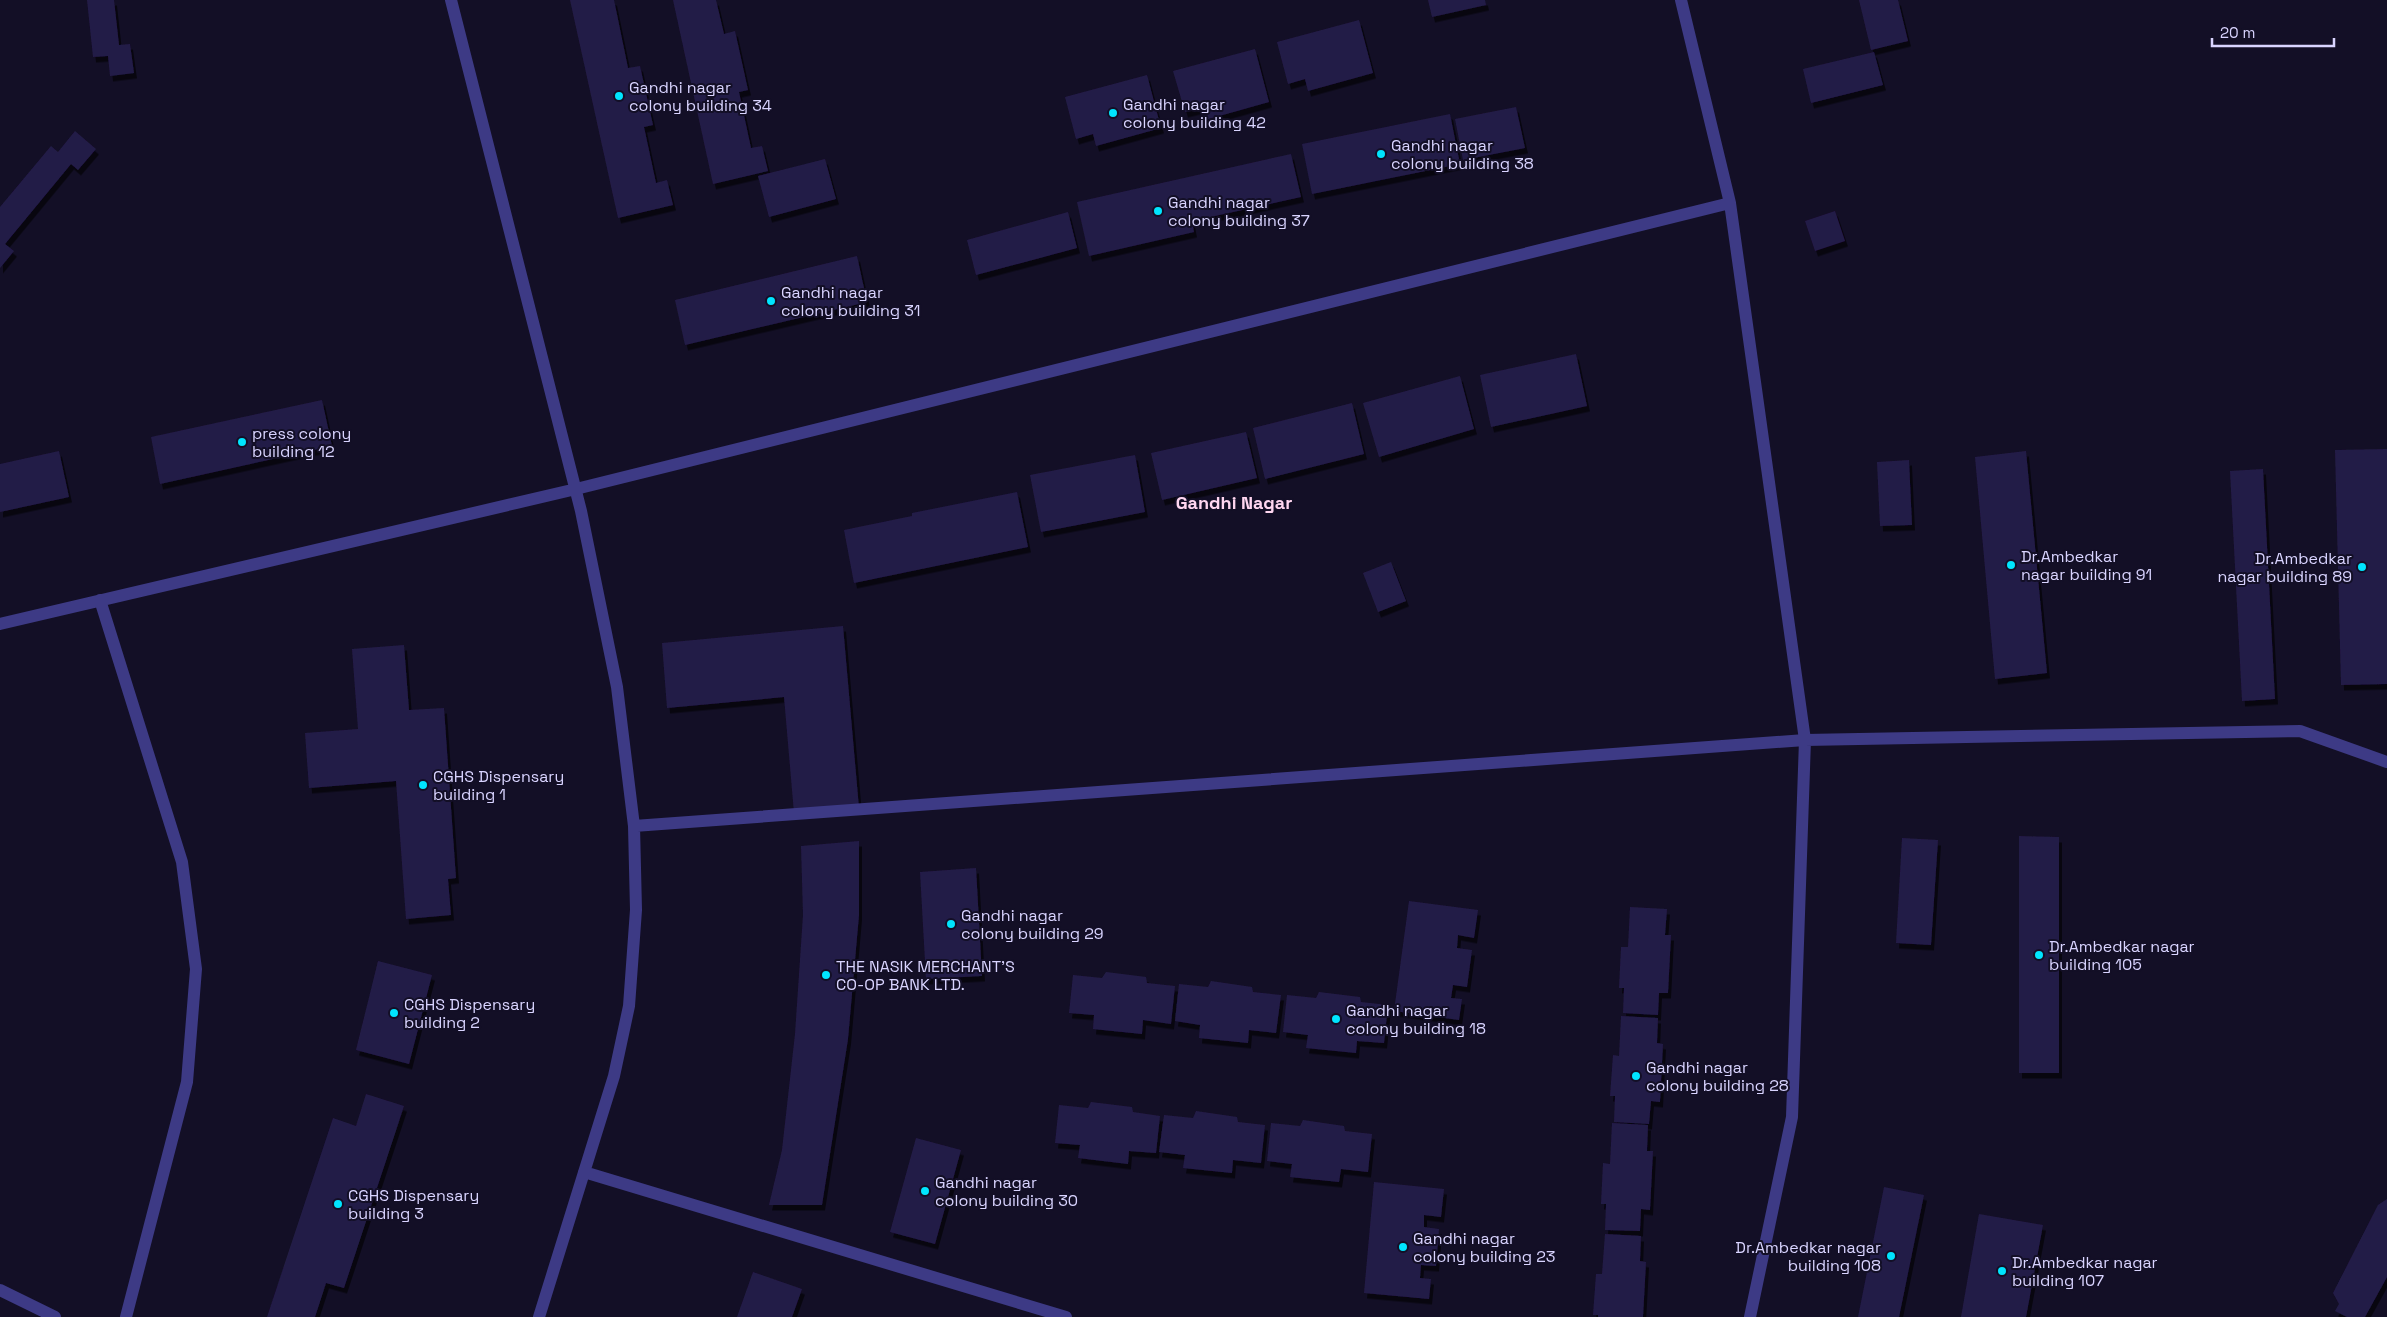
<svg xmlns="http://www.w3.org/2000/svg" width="2387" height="1317" viewBox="0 0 2387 1317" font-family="'Space Grotesk',sans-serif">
  <defs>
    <filter id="shadow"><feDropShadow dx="3" dy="5.5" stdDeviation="0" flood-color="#0009"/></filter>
  </defs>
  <rect width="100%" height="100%" fill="#130f26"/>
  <path fill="#241b47" filter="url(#shadow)" d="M 87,0 L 114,0 L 119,45 L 130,44 L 134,73 L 110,76 L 108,56 L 93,57 Z
    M 570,0 L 614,0 L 628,68 L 640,66 L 653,125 L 644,127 L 656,183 L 667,180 L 673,205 L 618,218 Z
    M 673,0 L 716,0 L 724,34 L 735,31 L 748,90 L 739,92 L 751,148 L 762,146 L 768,171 L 713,184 Z
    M 1428,0 L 1485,0 L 1486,5 L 1432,17 Z
    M 1859,0 L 1898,0 L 1908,41 L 1871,50 Z
    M 1359,20 L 1373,73 L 1308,91 L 1305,79 L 1288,84 L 1277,42 Z
    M 1255,49 L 1269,102 L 1205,120 L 1202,108 L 1185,112 L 1173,71 Z
    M 1874,52 L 1883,85 L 1811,103 L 1803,69 Z
    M 1147,75 L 1161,128 L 1096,146 L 1093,134 L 1076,139 L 1065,97 Z
    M 1516,107 L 1525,148 L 1463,160 L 1455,119 Z
    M 1450,114 L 1460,164 L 1312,194 L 1302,144 Z
    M 75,131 L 96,149 L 78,170 L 71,164 L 5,244 L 14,251 L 0,268 L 0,207 L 51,146 L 58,152 Z
    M 1291,154 L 1301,197 L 1192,221 L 1194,232 L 1089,256 L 1077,202 Z
    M 825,159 L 836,199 L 769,217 L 758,176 Z
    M 1835,211 L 1845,241 L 1815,251 L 1805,221 Z
    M 1068,212 L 1077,248 L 976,275 L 967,240 Z
    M 857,256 L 867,302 L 685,345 L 675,300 Z
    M 1576,354 L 1587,406 L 1491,427 L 1480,375 Z
    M 1460,376 L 1474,429 L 1379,457 L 1363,403 Z
    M 322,400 L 332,446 L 160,484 L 151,437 Z
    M 1352,403 L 1364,454 L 1265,479 L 1253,428 Z
    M 1246,432 L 1257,478 L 1162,500 L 1151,453 Z
    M 2387,449 L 2387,684 L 2341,685 L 2335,450 Z
    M 59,451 L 69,497 L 0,512 L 0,464 Z
    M 2026,451 L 2047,673 L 1995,679 L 1975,457 Z
    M 1135,455 L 1145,512 L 1041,532 L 1030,475 Z
    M 1909,460 L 1912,525 L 1880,526 L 1877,462 Z
    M 2263,469 L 2275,699 L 2242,701 L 2230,471 Z
    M 1017,492 L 1028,547 L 854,583 L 844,530 L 912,516 L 912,513 Z
    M 1391,562 L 1406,601 L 1378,612 L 1363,573 Z
    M 843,626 L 859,808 L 794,813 L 784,697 L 667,708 L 662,643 Z
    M 404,645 L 409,710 L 444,708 L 456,878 L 448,879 L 451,915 L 406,919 L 396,781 L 309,788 L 305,733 L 358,729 L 352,649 Z
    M 2019,836 L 2059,837 L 2059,1073 L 2019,1073 Z
    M 1902,838 L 1938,840 L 1931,945 L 1896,943 Z
    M 859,841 L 859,915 L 848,1039 L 822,1205 L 769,1205 L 782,1150 L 795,1034 L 803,915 L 801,846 Z
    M 976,868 L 982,976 L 926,979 L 920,872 Z
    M 1409,901 L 1478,910 L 1474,938 L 1458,935 L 1457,948 L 1472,950 L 1467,987 L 1453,985 L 1451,998 L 1462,999 L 1459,1020 L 1394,1011 Z
    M 1630,907 L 1667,909 L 1665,935 L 1671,935 L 1668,993 L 1659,993 L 1658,1015 L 1623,1013 L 1624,988 L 1619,988 L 1621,947 L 1628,947 Z
    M 378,961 L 432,975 L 409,1064 L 356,1050 Z
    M 1106,972 L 1146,977 L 1147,983 L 1175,986 L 1171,1024 L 1143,1020 L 1142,1034 L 1093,1029 L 1094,1015 L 1069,1013 L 1073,975 L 1102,978 Z
    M 1211,981 L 1252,987 L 1253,992 L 1281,995 L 1276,1033 L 1249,1030 L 1248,1043 L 1199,1038 L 1200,1025 L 1175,1021 L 1179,984 L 1208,987 Z
    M 1319,992 L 1360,997 L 1361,1002 L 1388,1005 L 1384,1043 L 1357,1041 L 1356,1053 L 1306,1048 L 1308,1035 L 1283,1032 L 1287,995 L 1316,998 Z
    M 1621,1016 L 1658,1018 L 1657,1043 L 1663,1044 L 1660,1102 L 1651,1101 L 1649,1124 L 1614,1122 L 1615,1096 L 1610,1096 L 1613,1055 L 1619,1056 Z
    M 366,1094 L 404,1106 L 344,1288 L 326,1283 L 315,1317 L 267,1317 L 333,1118 L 356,1126 Z
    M 1091,1102 L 1132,1107 L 1133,1112 L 1160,1116 L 1156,1153 L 1129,1151 L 1128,1164 L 1078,1158 L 1080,1145 L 1055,1143 L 1059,1105 L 1088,1108 Z
    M 1196,1111 L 1237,1117 L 1238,1122 L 1265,1125 L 1261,1163 L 1233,1160 L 1232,1173 L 1183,1168 L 1185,1155 L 1159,1152 L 1164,1115 L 1193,1118 Z
    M 1303,1120 L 1344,1126 L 1345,1131 L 1372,1134 L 1368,1172 L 1341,1169 L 1339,1182 L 1290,1177 L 1292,1164 L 1267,1161 L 1271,1123 L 1300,1126 Z
    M 1612,1123 L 1648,1125 L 1647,1151 L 1653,1151 L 1650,1210 L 1641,1209 L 1640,1231 L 1605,1230 L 1606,1204 L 1601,1204 L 1603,1163 L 1610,1164 Z
    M 916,1138 L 961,1150 L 935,1244 L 890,1232 Z
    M 1374,1182 L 1444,1189 L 1441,1217 L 1424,1215 L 1424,1227 L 1439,1229 L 1436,1266 L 1421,1265 L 1420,1278 L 1431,1279 L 1429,1299 L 1364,1293 Z
    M 1884,1187 L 1924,1195 L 1899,1317 L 1858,1317 Z
    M 2387,1199 L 2387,1277 L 2365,1317 L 2347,1317 L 2335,1311 L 2339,1304 L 2333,1293 L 2378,1205 Z
    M 1979,1214 L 2043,1225 L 2026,1317 L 1961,1317 Z
    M 1605,1234 L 1641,1236 L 1640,1261 L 1646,1262 L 1643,1317 L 1598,1317 L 1598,1315 L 1593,1315 L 1596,1274 L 1602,1274 Z
    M 753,1272 L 802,1289 L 792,1317 L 737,1317 Z"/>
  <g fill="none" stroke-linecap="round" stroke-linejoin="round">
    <path stroke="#3d3a85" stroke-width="12" d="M 451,0 L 581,511 L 617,687 L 634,826 L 636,910 L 629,1006 L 614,1076 L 539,1317
      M 1681,0 L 1730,203
      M 100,600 L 182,862 L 196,969 L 187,1082 L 126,1317
      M 0,624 L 576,489 L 1730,203 L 1805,740 L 634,826
      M 584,1172 L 1066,1317
      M 0,1290 L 55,1317
      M 1750,1317 L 1792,1117 L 1805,740 L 2300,731 L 2387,762"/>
  </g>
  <g fill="#00e5ff" stroke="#130f26" stroke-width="2">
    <circle cx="619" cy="96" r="5"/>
    <circle cx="1113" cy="113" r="5"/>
    <circle cx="1381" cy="154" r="5"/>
    <circle cx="1158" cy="211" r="5"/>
    <circle cx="771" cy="301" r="5"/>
    <circle cx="242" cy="442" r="5"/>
    <circle cx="2011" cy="565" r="5"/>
    <circle cx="2362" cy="567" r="5"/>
    <circle cx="423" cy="785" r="5"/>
    <circle cx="951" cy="924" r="5"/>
    <circle cx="2039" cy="955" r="5"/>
    <circle cx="826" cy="975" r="5"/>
    <circle cx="394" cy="1013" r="5"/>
    <circle cx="1336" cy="1019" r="5"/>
    <circle cx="1636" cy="1076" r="5"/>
    <circle cx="925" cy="1191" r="5"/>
    <circle cx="338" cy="1204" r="5"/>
    <circle cx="1403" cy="1247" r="5"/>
    <circle cx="1891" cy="1256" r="5"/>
    <circle cx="2002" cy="1271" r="5"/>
  </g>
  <g text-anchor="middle" stroke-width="4" stroke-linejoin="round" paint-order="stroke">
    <g font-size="16" fill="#d9d4ff" stroke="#130f26" text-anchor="start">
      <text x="629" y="93">Gandhi nagar<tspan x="629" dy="18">colony building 34</tspan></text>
      <text x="1123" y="110">Gandhi nagar<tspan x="1123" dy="18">colony building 42</tspan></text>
      <text x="1391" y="151">Gandhi nagar<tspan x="1391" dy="18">colony building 38</tspan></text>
      <text x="1168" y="208">Gandhi nagar<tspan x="1168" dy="18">colony building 37</tspan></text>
      <text x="781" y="298">Gandhi nagar<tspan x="781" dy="18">colony building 31</tspan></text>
      <text x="252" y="439">press colony<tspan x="252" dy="18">building 12</tspan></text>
      <text x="2021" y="562">Dr.Ambedkar<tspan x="2021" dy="18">nagar building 91</tspan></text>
      <text x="2352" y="564" text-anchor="end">Dr.Ambedkar<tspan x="2352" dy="18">nagar building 89</tspan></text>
      <text x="433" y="782">CGHS Dispensary<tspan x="433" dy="18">building 1</tspan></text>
      <text x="961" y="921">Gandhi nagar<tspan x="961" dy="18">colony building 29</tspan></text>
      <text x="2049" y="952">Dr.Ambedkar nagar<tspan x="2049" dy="18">building 105</tspan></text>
      <text x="836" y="972">THE NASIK MERCHANT'S<tspan x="836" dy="18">CO-OP BANK LTD.</tspan></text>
      <text x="404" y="1010">CGHS Dispensary<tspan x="404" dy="18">building 2</tspan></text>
      <text x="1346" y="1016">Gandhi nagar<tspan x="1346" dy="18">colony building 18</tspan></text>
      <text x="1646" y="1073">Gandhi nagar<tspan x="1646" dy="18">colony building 28</tspan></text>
      <text x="935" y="1188">Gandhi nagar<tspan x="935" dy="18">colony building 30</tspan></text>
      <text x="348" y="1201">CGHS Dispensary<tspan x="348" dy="18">building 3</tspan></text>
      <text x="1413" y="1244">Gandhi nagar<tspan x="1413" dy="18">colony building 23</tspan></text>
      <text x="1881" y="1253" text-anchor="end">Dr.Ambedkar nagar<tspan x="1881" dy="18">building 108</tspan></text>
      <text x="2012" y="1268">Dr.Ambedkar nagar<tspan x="2012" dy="18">building 107</tspan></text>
    </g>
    <g font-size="18" font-weight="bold" fill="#ffd6f0" stroke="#130f26">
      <text x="1234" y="509">Gandhi Nagar</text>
    </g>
  </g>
  <path d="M2212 38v8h122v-8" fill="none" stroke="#d9d4ff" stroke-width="2.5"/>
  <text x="2220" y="38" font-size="15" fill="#d9d4ff" stroke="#130f26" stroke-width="4" paint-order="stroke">20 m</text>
</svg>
